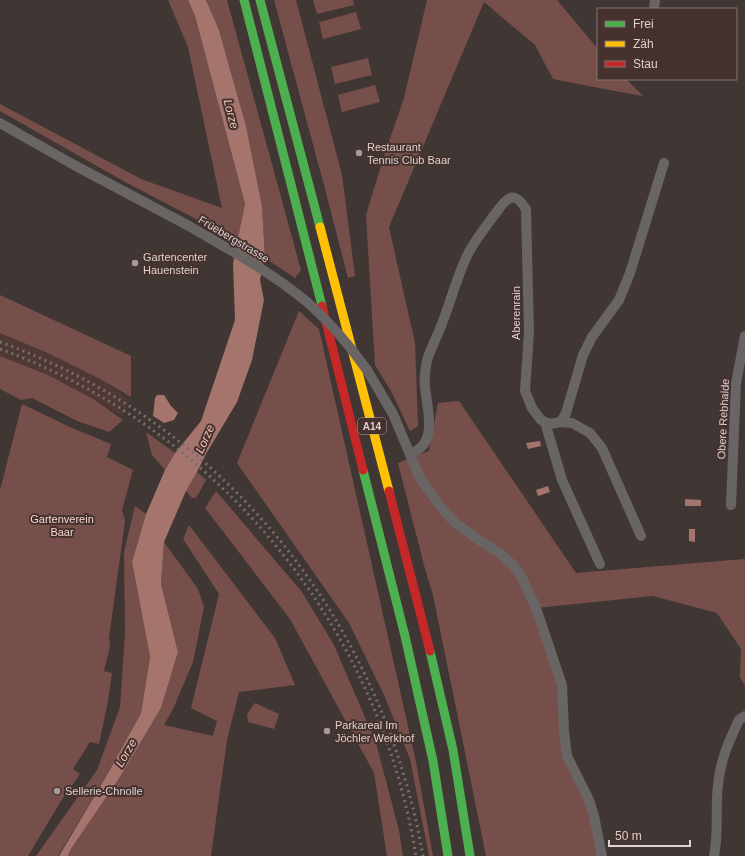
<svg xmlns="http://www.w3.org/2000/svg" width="745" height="856" viewBox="0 0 745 856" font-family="Helvetica,sans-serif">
  <rect width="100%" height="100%" fill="#403634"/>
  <path fill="#503834" d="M 0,333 L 50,354 L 102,380 L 130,401 L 122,416 L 95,400 L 48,375 L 0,356 Z"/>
  <path fill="#774f4a" d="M 168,0 L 188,0 L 195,16 L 245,204 L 238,241 L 127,183 L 0,111 L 0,104 L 141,179 L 222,208 L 188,47 Z
    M 206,0 L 227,0 L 301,270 L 295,278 L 265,258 L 262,206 L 246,126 L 219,30 Z
    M 274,0 L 296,0 L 342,175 L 355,276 L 348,278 L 325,189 Z
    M 313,0 L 353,0 L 354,5 L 317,14 Z
    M 427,0 L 557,0 L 598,49 L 598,79 L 626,79 L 643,96 L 604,89 L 553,79 L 535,45 L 484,2 L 389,227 L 415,343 L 418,426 L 410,431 L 391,391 L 375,365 L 366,215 L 385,153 L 404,98 Z
    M 356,12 L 361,29 L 323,39 L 319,22 Z
    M 368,58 L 372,75 L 335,84 L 331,67 Z
    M 375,85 L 380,102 L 342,112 L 338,95 Z
    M 0,295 L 131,356 L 131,397 L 102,380 L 50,354 L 0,333 Z
    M 299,311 L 319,329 L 416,762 L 433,856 L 429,856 L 410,759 L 384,695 L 349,623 L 237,463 Z
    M 0,356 L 48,375 L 95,400 L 123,420 L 109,432 L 77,421 L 32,398 L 21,400 L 0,389 Z
    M 459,401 L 576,573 L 745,559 L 745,686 L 740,677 L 741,649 L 717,613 L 653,596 L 536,608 L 555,664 L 567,756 L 589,800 L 602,856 L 486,856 L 433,595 L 425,569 L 398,463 L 429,451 L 438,403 Z
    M 22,404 L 72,428 L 111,444 L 107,457 L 133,470 L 122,510 L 125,521 L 109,638 L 110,646 L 104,671 L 112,673 L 108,701 L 99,744 L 90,742 L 73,769 L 80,774 L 61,801 L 28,856 L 0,856 L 0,490 Z
    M 146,432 L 175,453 L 165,470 L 152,455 Z
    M 197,472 L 206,480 L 196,498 L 192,498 L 186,491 Z
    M 216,491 L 302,592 L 334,645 L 376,743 L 399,830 L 403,856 L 387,856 L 374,773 L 290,619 L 205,508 Z
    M 135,506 L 146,514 L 132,562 L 150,657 L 141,713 L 107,775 L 58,856 L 36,856 L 97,770 L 120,707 L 125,631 L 124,552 Z
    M 189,525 L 275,638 L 295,685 L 239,692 L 227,740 L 211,856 L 68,856 L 71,849 L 120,777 L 161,708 L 178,652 L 161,584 L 164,542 L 198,589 L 204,607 L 193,662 L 173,709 L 164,725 L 213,736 L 217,721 L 191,708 L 219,594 L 183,539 Z
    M 255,703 L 279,714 L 274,729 L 248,722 L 247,714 Z"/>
  <path fill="#a4746d" d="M 188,0 L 206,0 L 219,30 L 246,126 L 262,206 L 265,258 L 260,280 L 264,300 L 252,360 L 237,402 L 206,454 L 197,472 L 186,491 L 164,542 L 161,584 L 178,652 L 161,708 L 120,777 L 71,849 L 68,856 L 59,856 L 107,775 L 141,713 L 150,657 L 132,562 L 146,514 L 165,470 L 175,453 L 201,421 L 235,320 L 233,263 L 245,204 L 195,16 Z
    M 157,395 L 164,395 L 171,406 L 178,413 L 174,420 L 164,423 L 153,416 L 155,398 Z
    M 540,441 L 541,446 L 528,449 L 526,443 Z
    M 548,486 L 550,492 L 538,496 L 536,490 Z
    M 685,499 L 701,500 L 701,506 L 685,506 Z
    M 689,529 L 695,529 L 695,542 L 689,541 Z"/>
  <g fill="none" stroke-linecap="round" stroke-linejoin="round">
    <path stroke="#696564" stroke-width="10" d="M 654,9 L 655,0
      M 0,123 L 74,165 L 189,226
      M 367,370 L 393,414 L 420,478 L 440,506 L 454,522 L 479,540 L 501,554 L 513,565 L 521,576 L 536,608 L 562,685 L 564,731 L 567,756 L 589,800 L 594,816 L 602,856
      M 545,422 L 562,480 L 600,564
      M 561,422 L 572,423 L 590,433 L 602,448 L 641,536
      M 410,453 C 439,446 427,408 425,387 C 424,380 425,373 426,366 C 427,354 437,338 441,326 C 450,304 456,280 466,258 C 472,243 488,224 498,210 C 509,195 515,192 526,209 L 529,332 L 525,391 L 532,408 L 541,420 L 550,424 L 561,422 L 566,413 L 583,355 L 592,337 L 619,300 L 630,273 L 664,163
      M 731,505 L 736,383 L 745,336
      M 714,856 C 719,833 715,808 718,785 C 720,761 729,741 739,720 L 745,716"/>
    <path stroke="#4caf50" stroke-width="9" d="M 244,0 L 322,306
      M 260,0 L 320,227
      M 363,470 L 405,636 L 433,761 L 448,856
      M 430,651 L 453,750 L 470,856"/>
    <path stroke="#ffc107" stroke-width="9" d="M 320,227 L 389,491"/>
    <path stroke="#c62828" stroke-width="9" d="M 322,306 L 363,470
      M 389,491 L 430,651"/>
    <path stroke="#75706f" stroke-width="3" stroke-dasharray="2 4" stroke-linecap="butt" d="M 0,342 C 226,424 382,621 423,856
      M 0,349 C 220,430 379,626 416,856"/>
    <path stroke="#696564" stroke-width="10" d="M 189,226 C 230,250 271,272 307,302 C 330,322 350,346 367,370"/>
  </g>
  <g fill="#a79b99" stroke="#45322f" stroke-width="1.5">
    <circle cx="359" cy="153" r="4"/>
    <circle cx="135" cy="263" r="4"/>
    <circle cx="327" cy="731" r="4"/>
    <circle cx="57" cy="791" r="4"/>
  </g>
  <g text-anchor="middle" stroke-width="4" stroke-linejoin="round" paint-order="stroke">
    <rect fill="#45322f" stroke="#b0a19f" stroke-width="1" x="358" y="418" width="28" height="16" rx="3"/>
    <g font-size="10" font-weight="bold" fill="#ded1cf">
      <text x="372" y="430">A14</text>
    </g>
    <g font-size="11" fill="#ded1cf" stroke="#45322f" text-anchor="start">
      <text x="367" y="151">Restaurant<tspan x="367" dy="13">Tennis Club Baar</tspan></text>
      <text x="143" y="261">Gartencenter<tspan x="143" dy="13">Hauenstein</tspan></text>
      <text x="335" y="729">Parkareal Im<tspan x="335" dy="13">Jöchler Werkhof</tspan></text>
      <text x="65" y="795">Sellerie-Chnolle</text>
    </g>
    <g font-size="11" fill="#ded1cf" stroke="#45322f">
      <text transform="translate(234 239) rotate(31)" y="4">Früebergstrasse</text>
      <text transform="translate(516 313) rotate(-90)" y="4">Aberenrain</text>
      <text transform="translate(723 419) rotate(-87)" y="4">Obere Rebhalde</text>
    </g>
    <g font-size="11" fill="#f6d4cf" stroke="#45322f">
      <text x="62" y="523">Gartenverein<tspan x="62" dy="13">Baar</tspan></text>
    </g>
    <g font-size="12" font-style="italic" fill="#f5c3bc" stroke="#45322f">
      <text transform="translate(231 114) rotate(76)" y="4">Lorze</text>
      <text transform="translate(205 439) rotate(-66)" y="4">Lorze</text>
      <text transform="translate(126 753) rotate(-60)" y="4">Lorze</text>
    </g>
  </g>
  <rect x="597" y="8" width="140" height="72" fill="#45322f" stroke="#82726f"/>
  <rect x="605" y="21" width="20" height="6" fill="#4caf50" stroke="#82726f"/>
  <text x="633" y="28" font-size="12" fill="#ded1cf">Frei</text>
  <rect x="605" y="41" width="20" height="6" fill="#ffc107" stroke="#82726f"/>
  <text x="633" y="48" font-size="12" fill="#ded1cf">Zäh</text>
  <rect x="605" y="61" width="20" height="6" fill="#c62828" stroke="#82726f"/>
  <text x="633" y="68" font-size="12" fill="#ded1cf">Stau</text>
  <path d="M609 840v6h81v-6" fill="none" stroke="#ded1cf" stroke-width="2"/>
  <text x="615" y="840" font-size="12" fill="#ded1cf" stroke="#45322f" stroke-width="3" paint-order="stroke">50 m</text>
</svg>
